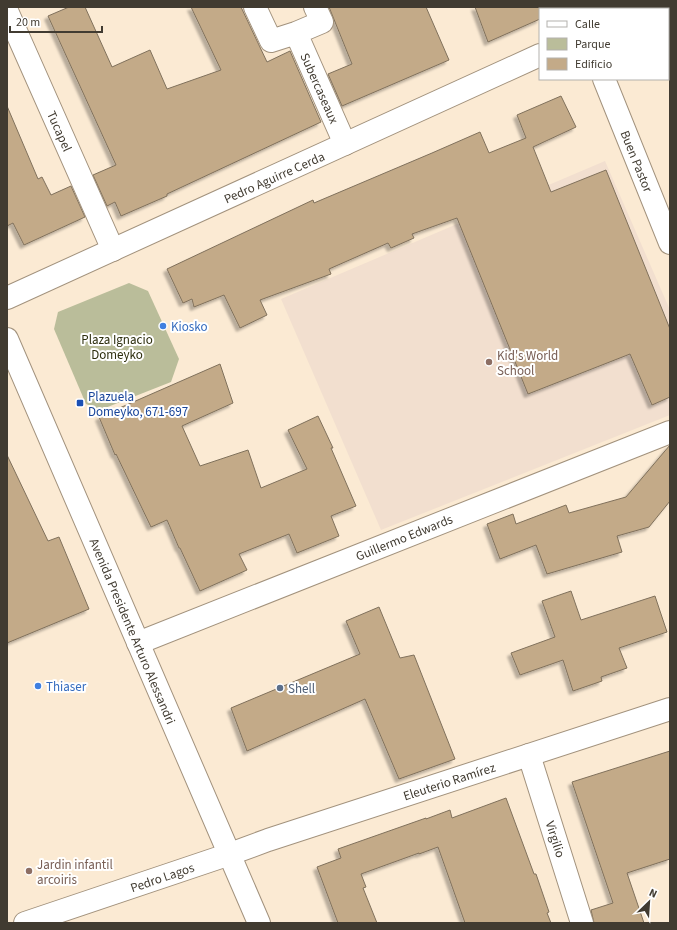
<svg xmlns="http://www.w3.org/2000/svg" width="677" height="930" viewBox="0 0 677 930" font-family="'Source Sans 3',sans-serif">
  <defs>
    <filter id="shadow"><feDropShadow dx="-3.5" dy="3.5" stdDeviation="1" flood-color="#0004"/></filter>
  </defs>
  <rect width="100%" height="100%" fill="#fbead3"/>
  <path fill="#f2dfcf" d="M 605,161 L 670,310 L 670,415 L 381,530 L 281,299 Z"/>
  <path fill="#babd9a" d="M 129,283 L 148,291 L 179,359 L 171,382 L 100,410 L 86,404 L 54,329 L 58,312 Z"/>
  <path fill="#c3aa88" stroke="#80715c" filter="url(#shadow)" d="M 69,7 L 85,7 L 112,67 L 150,50 L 167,89 L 221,70 L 191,7 L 241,7 L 267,62 L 290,51 L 321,122 L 167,194 L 167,196 L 121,216 L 115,202 L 107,206 L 93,175 L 116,165 L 48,16 Z
    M 329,7 L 426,7 L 449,60 L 342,106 L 328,74 L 352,64 Z
    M 475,7 L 562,7 L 562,9 L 540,9 L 540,19 L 488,42 Z
    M 561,96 L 576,127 L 533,147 L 551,192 L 606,170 L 670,329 L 670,397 L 652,405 L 630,354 L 528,394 L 457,218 L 412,234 L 414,238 L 391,248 L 388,243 L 329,269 L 331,274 L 260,300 L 267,315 L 240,328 L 224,295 L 194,307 L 192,299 L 183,303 L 167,269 L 313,200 L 314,203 L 432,153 L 480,132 L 489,153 L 526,138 L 517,115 Z
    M 7,106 L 38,179 L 42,177 L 51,195 L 71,186 L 85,217 L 24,245 L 13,223 L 7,226 Z
    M 220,364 L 233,403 L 182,426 L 200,466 L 248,450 L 261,488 L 307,469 L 288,430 L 318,416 L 333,448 L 331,448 L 356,506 L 331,516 L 339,536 L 297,553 L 289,534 L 239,554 L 247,570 L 200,591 L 180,548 L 179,548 L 167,520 L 151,527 L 116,454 L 115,455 L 99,417 Z
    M 670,445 L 670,501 L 649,527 L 617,536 L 622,552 L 547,574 L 536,545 L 500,559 L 487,524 L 513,514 L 516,524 L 566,505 L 569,513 L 626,497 Z
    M 7,455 L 48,541 L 59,537 L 89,609 L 7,643 Z
    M 571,591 L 581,620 L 655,596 L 667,632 L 619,648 L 627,668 L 601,677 L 602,681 L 573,691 L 563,660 L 520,675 L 511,653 L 555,637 L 542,601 Z
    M 379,607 L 400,658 L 414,655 L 455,759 L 399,779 L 365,699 L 247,751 L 231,708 L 360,654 L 346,621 Z
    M 670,751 L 670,859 L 627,873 L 644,923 L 594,923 L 591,910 L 613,903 L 572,782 Z
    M 506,798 L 534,874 L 536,874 L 549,912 L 547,913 L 551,923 L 465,923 L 438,847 L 419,854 L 419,853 L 361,874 L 366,887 L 363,888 L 377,923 L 338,923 L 317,867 L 341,858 L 338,849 L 426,818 L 426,819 L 450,810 L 452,818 Z"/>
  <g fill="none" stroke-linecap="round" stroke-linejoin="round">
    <defs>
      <path id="minor" d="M 255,7 L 271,41 L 296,33 L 322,22 L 315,7
        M 574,7 L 575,9
        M 7,11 L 113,250
        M 296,33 L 345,144
        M 604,79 L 670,243
        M 138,643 L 670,432
        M 529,755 L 582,923"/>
      <path id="tertiary" d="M 644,9 L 648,7
        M 7,298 L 540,55
        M 25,923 L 230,854 L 268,840 L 670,709"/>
      <path id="secondary" d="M 7,339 L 259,923"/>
    </defs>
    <use href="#minor" stroke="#a2927d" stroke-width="24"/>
    <use href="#tertiary" stroke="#a2927d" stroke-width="24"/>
    <use href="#secondary" stroke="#a2927d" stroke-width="24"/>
    <use href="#minor" stroke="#fff" stroke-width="22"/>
    <use href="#tertiary" stroke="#fff" stroke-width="22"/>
    <use href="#secondary" stroke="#fff" stroke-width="22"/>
  </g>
  <g fill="#3f7fe0" stroke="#fff" stroke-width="1.5">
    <circle cx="163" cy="326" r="4"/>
    <circle cx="38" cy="686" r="4"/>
  </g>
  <g fill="#8d6e63" stroke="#fff" stroke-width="1.5">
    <circle cx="489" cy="362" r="4"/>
    <circle cx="29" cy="871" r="4"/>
  </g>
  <rect fill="#1a4fb4" stroke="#fff" stroke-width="1.5" x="76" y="399" width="8" height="8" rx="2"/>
  <circle fill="#5c6f8a" stroke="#fff" stroke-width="1.5" cx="280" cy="688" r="4"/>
  <g text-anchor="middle" stroke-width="4" stroke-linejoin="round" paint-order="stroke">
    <g font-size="13" fill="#413b31" stroke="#fff">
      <text transform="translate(320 88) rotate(66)" y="5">Subercaseaux</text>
      <text transform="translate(60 131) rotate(66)" y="5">Tucapel</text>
      <text transform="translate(637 161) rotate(68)" y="5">Buen Pastor</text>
      <text transform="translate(274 177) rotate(-24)" y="5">Pedro Aguirre Cerda</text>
      <text transform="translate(404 537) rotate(-22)" y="5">Guillermo Edwards</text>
      <text transform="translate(133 631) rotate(67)" y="5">Avenida Presidente Arturo Alessandri</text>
      <text transform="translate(449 781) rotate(-18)" y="5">Eleuterio Ramírez</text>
      <text transform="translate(556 839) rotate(72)" y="5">Virgilio</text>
      <text transform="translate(162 877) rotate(-19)" y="5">Pedro Lagos</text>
    </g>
    <g font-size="13" fill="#366cbe" stroke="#fff" text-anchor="start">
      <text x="171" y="331">Kiosko</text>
      <text x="46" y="691">Thiaser</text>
    </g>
    <g font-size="13" fill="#2c2d0c" stroke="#fff">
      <text x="117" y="344">Plaza Ignacio<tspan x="117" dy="15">Domeyko</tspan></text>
    </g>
    <g font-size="13" fill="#785e54" stroke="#fff" text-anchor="start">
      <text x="497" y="360">Kid's World<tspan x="497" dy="15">School</tspan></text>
      <text x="37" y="869">Jardin infantil<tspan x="37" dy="15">arcoiris</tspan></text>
    </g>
    <g font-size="13" fill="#164399" stroke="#fff" text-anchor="start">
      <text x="88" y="401">Plazuela<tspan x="88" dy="15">Domeyko, 671-697</tspan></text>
    </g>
    <g font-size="13" fill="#4e5e75" stroke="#fff" text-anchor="start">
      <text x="288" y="693">Shell</text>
    </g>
  </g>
  <rect width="677" height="930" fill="none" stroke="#413b31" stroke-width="16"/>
  <rect x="539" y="8" width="130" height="72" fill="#ffffff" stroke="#b3b1ad"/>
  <rect x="547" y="21" width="20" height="6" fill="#ffffff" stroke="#b3b1ad"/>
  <text x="575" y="28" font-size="12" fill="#413b31">Calle</text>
  <rect x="547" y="38" width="20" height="12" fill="#babd9a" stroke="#b3b1ad"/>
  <text x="575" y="48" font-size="12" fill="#413b31">Parque</text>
  <rect x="547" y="58" width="20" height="12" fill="#c3aa88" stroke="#b3b1ad"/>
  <text x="575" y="68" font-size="12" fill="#413b31">Edificio</text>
  <g transform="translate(649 902) rotate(25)" stroke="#ffffff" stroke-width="3" paint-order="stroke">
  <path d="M0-3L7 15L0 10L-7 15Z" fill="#413b31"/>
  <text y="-6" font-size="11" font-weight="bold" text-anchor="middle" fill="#413b31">N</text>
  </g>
  <path d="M10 26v6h92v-6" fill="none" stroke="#413b31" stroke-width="2"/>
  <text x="16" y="26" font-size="12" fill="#413b31" stroke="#ffffff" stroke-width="3" paint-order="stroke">20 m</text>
</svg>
